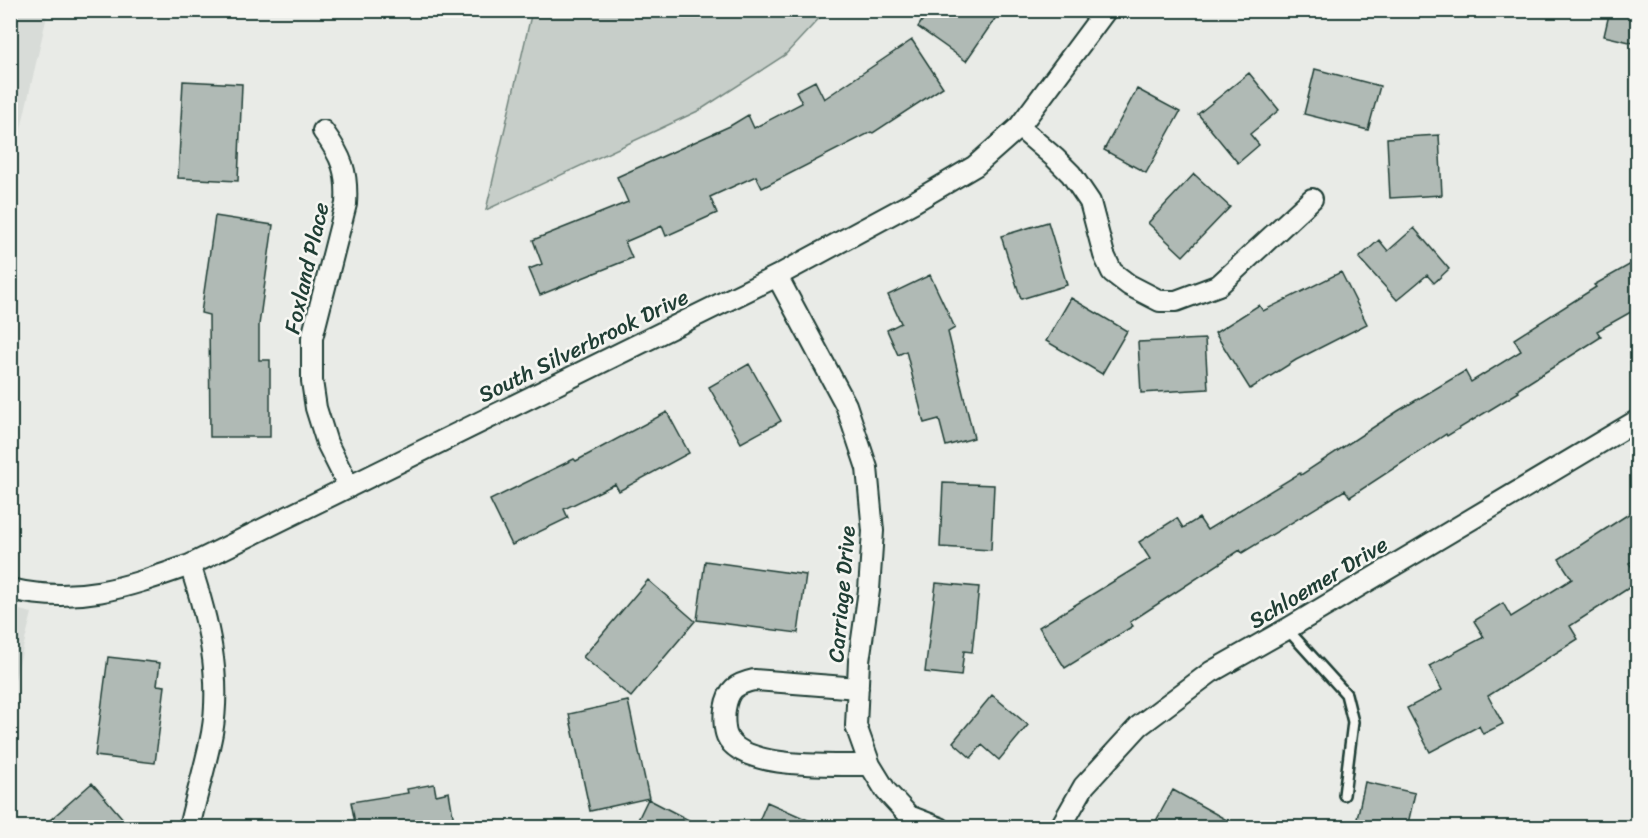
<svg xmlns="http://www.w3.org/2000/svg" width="1648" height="838" viewBox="0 0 1648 838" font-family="Sriracha,sans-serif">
  <rect width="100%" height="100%" fill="#e9ebe7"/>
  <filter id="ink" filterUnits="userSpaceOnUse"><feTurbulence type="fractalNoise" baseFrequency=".0167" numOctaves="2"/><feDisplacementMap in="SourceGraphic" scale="12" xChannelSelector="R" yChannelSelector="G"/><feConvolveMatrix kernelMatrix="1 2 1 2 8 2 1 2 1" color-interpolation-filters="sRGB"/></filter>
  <g filter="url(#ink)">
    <path fill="#d8dcd8" d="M 11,10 L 48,11 L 11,172 L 10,11 Z
      M 11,608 L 32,613 L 11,695 L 10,608 Z"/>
    <path fill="#c7cec9" stroke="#73867e" stroke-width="1.5" d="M 532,11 L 532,10 L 826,11 L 785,55 L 700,110 L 486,210 Z"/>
    <path fill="#b0bab5" stroke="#1f3d34" stroke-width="1.5" d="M 929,10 L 1001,10 L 966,61 L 918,27 Z
      M 1610,10 L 1638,10 L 1638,44 L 1604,36 Z
      M 912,40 L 943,87 L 873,133 L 871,132 L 762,188 L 756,176 L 710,197 L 717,213 L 666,236 L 662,226 L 625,242 L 632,258 L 540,295 L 529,269 L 542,264 L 533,240 L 628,202 L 617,177 L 730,126 L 748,115 L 754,128 L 802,103 L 796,91 L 815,81 L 824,99 Z
      M 1315,69 L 1380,86 L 1368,130 L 1304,114 Z
      M 1249,73 L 1279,110 L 1250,134 L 1259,145 L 1238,163 L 1198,114 Z
      M 183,81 L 242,84 L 238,181 L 178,178 Z
      M 1137,89 L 1180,112 L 1146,173 L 1104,150 Z
      M 1439,135 L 1442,195 L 1390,198 L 1387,138 Z
      M 1194,174 L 1230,207 L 1183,256 L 1148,223 Z
      M 215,216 L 273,225 L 259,325 L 259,360 L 270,360 L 270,437 L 210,437 L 209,315 L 201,313 Z
      M 1048,222 L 1067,285 L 1021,299 L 1001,236 Z
      M 1414,228 L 1449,269 L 1434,283 L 1427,275 L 1397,300 L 1359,258 L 1379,240 L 1388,251 Z
      M 1638,260 L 1638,308 L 1597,331 L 1601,337 L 1517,390 L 1519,392 L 1447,436 L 1446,434 L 1350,497 L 1345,490 L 1242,553 L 1240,550 L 1130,622 L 1133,626 L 1065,668 L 1039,627 L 1150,559 L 1139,542 L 1177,518 L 1183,528 L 1199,518 L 1207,530 L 1300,473 L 1301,475 L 1398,411 L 1465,371 L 1471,382 L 1521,351 L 1514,339 L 1596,287 L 1594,285 Z
      M 1341,272 L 1367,324 L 1296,360 L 1250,389 L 1215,333 L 1259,305 L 1263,311 Z
      M 930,275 L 955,328 L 948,332 L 974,438 L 946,446 L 939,419 L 924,423 L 906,351 L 898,355 L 887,330 L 901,323 L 888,295 Z
      M 1071,298 L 1127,331 L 1102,374 L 1046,341 Z
      M 1205,339 L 1208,389 L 1141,393 L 1138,342 Z
      M 749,364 L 781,421 L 741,443 L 709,387 Z
      M 667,412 L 689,453 L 619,491 L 615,484 L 564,509 L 568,518 L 512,545 L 490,500 L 574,459 L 576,461 Z
      M 943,483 L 994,485 L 991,550 L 940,547 Z
      M 1638,508 L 1638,558 L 1629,563 L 1638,576 L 1638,582 L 1570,626 L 1578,639 L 1488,696 L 1503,724 L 1483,734 L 1479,726 L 1430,752 L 1407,708 L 1442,690 L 1429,666 L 1484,637 L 1474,621 L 1503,603 L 1511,617 L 1572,579 L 1559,559 Z
      M 705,561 L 806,575 L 798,633 L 697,620 Z
      M 648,580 L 695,621 L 631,697 L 583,657 Z
      M 936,583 L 979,587 L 972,652 L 964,651 L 961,676 L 925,672 Z
      M 108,657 L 160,663 L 157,685 L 165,686 L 155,763 L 95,756 Z
      M 992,695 L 1028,725 L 999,760 L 982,745 L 971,758 L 953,742 Z
      M 628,701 L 649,798 L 590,811 L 569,714 Z
      M 1365,782 L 1415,793 L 1407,828 L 1355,828 Z
      M 92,783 L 131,828 L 41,828 Z
      M 434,784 L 436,795 L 449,792 L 455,828 L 356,828 L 351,802 L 408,793 L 407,789 Z
      M 1173,790 L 1241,828 L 1152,828 Z
      M 648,799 L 704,828 L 634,828 Z
      M 767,802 L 826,828 L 756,828 Z"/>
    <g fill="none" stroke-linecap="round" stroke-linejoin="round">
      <defs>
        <path id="service" d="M 1287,629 L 1346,694 L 1353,722 L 1344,795"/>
        <path id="minor" d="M 1019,127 L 1055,158 L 1071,174 L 1090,202 L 1104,255 L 1112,272 L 1129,285 L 1160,301 L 1176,301 L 1219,285 L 1312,199
          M 323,131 C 342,157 348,172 346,204 L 312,338 L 312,381 L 316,408 L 327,443 L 349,487
          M 777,276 L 846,405 L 867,468 L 873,531 L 869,590 L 859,661 L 856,726 L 870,765 L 886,791 L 909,816 L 940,828
          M 10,589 C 78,605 127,587 190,565 L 777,276 L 914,202 L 975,166 L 1019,127 L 1106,10
          M 858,688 L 754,680 C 736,684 728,689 725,709 C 724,716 724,729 727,736 C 742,771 838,764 870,765
          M 189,828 C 196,796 206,765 212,733 C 222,676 208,619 190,565
          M 1060,828 L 1084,786 L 1139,726 L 1211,672 L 1287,629 L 1638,420"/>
      </defs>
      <use href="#service" stroke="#1f3d34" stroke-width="14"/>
      <use href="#minor" stroke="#1f3d34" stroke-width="24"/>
      <use href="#service" stroke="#f6f6f2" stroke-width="9"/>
      <use href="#minor" stroke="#f6f6f2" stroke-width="20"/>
    </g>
  </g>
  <g text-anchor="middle" stroke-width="5" stroke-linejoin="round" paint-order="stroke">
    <g font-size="22" fill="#1f3d34" stroke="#f6f6f2">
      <text transform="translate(306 268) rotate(-77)" y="8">Foxland Place</text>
      <text transform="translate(583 345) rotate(-26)" y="8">South Silverbrook Drive</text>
      <text transform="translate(1318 582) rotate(-31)" y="8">Schloemer Drive</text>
      <text transform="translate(841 594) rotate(-85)" y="8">Carriage Drive</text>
    </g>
  </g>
  <rect width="1648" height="838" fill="none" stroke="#f6f6f2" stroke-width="36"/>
  <rect x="18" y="18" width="1612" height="802" fill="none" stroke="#1f3d34" stroke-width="2" filter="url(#ink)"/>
</svg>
